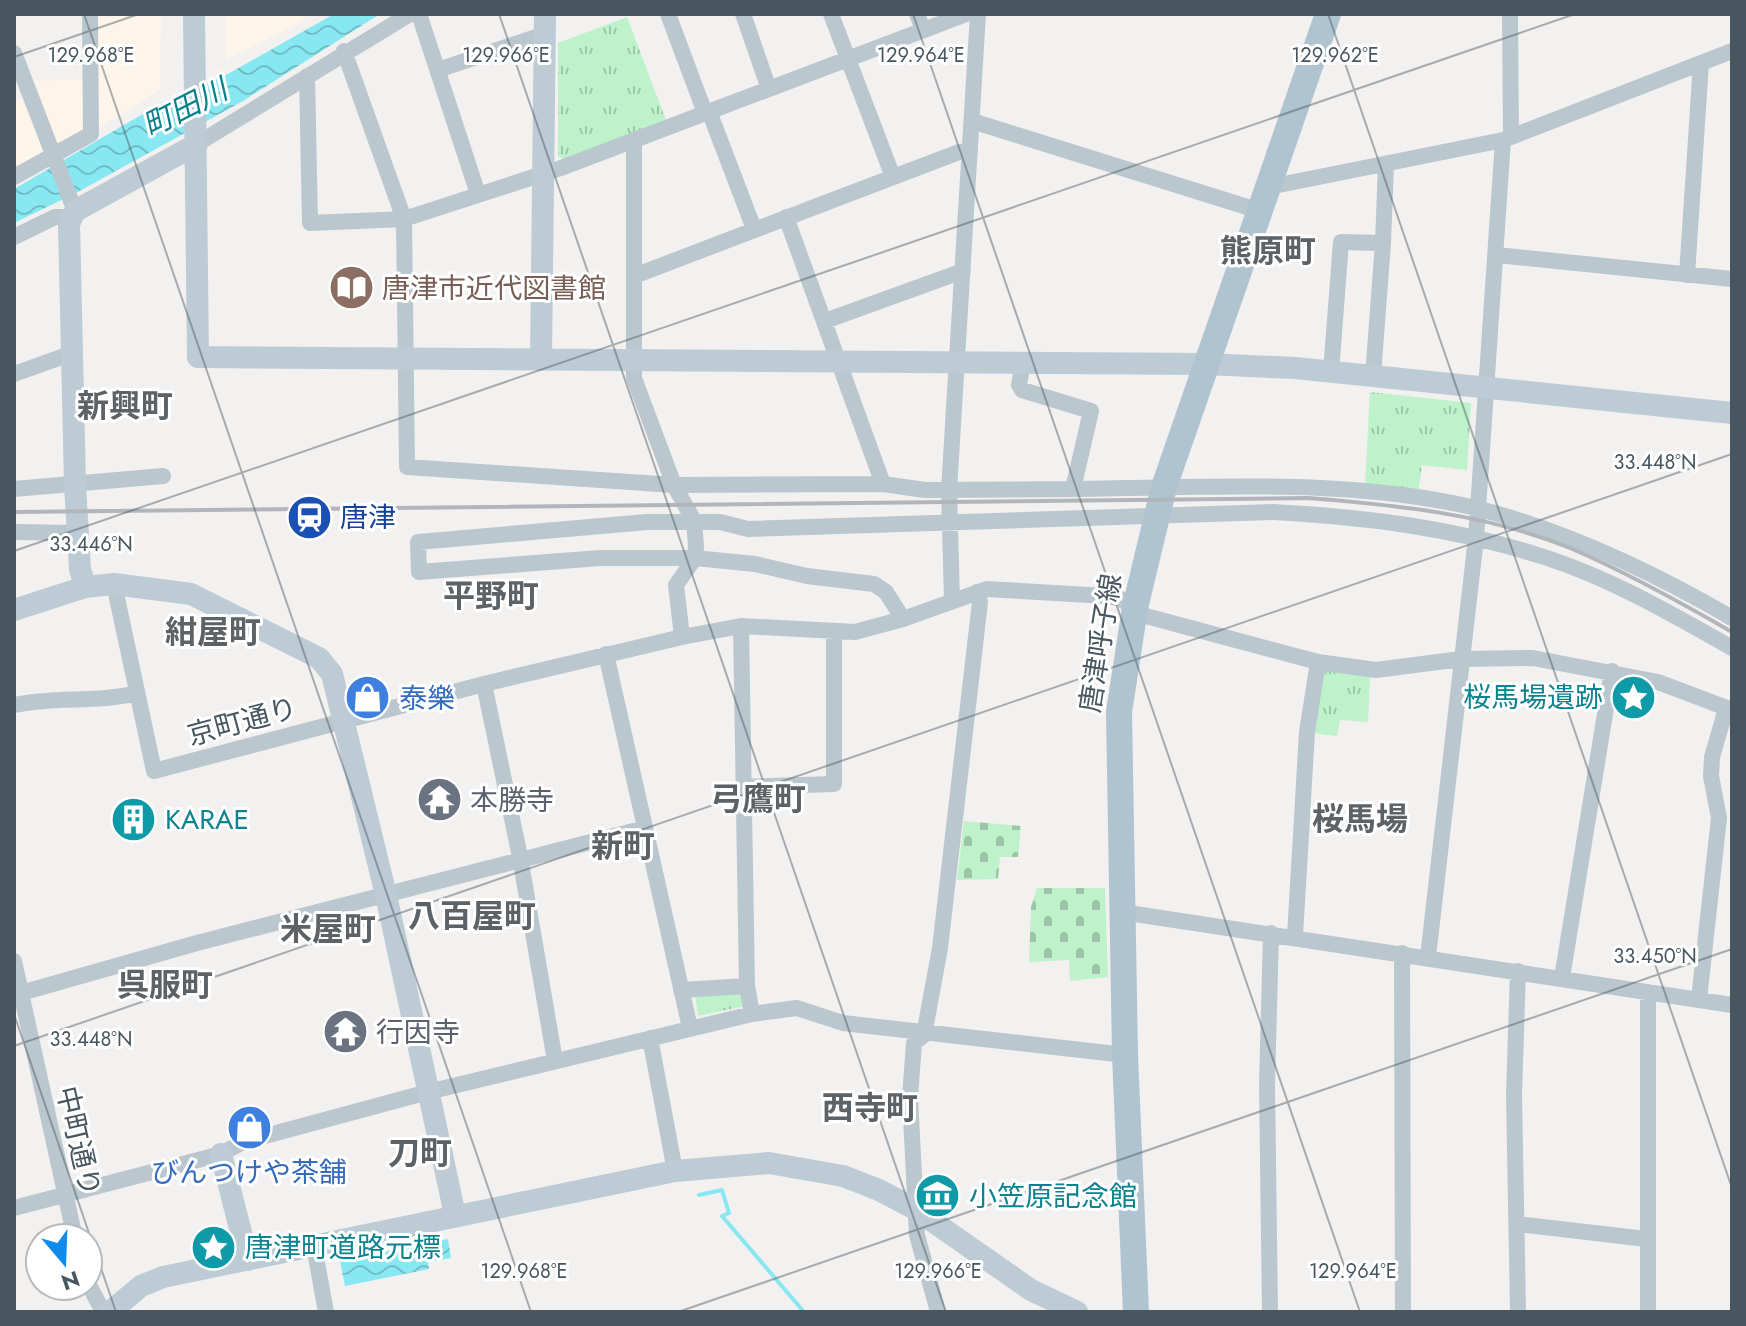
<svg xmlns="http://www.w3.org/2000/svg" width="1746" height="1326" viewBox="0 0 1746 1326" font-family="Jost,'Noto Sans JP',sans-serif">
  <defs>
    <pattern id="grass-tufts" width="24" height="20" patternUnits="userSpaceOnUse" patternTransform="scale(2)"><rect width="24" height="20" fill="#bdf2cb"/><path d="M3 7l-1-3M5 7V3M7 7l1-3M15 17l-1-3M17 17v-4M19 17l1-3" fill="none" stroke="#9bc7a8"/></pattern>
    <pattern id="cemetery-stones" width="16" height="16" patternUnits="userSpaceOnUse" patternTransform="scale(2)"><rect width="16" height="16" fill="#bdf2cb"/><path d="M2 7V4a2 2 0 0 1 4 0v3zM10 15v-3a2 2 0 0 1 4 0v3z" fill="#9bc7a8"/></pattern>
    <pattern id="water-waves" width="16" height="10" patternUnits="userSpaceOnUse" patternTransform="scale(2)"><rect width="16" height="10" fill="#88e8f1"/><path d="M0 5q4-4 8 0t8 0" fill="none" stroke="#71bfc6"/></pattern>
  </defs>
  <rect width="100%" height="100%" fill="#f3f0f0"/>
  <path fill="#fdf5ea" d="M 95,14 L 161,14 L 160,90 L 102,126 L 14,173 L 14,101 L 33,94 L 31,81 L 96,79 Z
    M 225,14 L 304,14 L 303,21 L 226,60 Z"/>
  <path fill="url(#grass-tufts)" d="M 627,17 L 666,120 L 563,159 L 558,156 L 558,43 Z
    M 1370,392 L 1471,403 L 1467,470 L 1422,465 L 1418,493 L 1365,484 Z
    M 1329,670 L 1370,676 L 1368,722 L 1340,720 L 1337,736 L 1312,733 L 1322,674 Z
    M 742,993 L 745,1006 L 698,1016 L 695,994 Z"/>
  <path fill="url(#cemetery-stones)" d="M 964,821 L 1021,826 L 1018,857 L 1000,857 L 998,879 L 957,880 Z
    M 1037,888 L 1105,888 L 1108,977 L 1070,981 L 1069,960 L 1029,962 L 1031,907 Z"/>
  <path fill="url(#water-waves)" d="M 334,14 L 380,14 L 243,101 L 76,193 L 14,223 L 14,189 L 160,104 L 226,75 Z
    M 448,1239 L 451,1258 L 428,1262 L 429,1269 L 345,1286 L 340,1261 Z"/>
  <g fill="none" stroke-linecap="round" stroke-linejoin="round">
    <path stroke="#88e8f1" stroke-width="4" d="M 699,1195 L 722,1190 L 729,1213 L 722,1216 L 804,1312"/>
    <path stroke="#bbc7ce" stroke-width="16" d="M 419,14 L 478,194
      M 668,14 L 705,113
      M 743,14 L 769,89
      M 831,14 L 893,177
      M 917,14 L 923,30
      M 1510,14 L 1511,137
      M 344,51 L 404,219 L 407,467 L 674,485 L 883,484 L 925,490 C 991,489 1058,490 1125,488 C 1242,486 1361,481 1476,508 C 1567,531 1651,571 1732,618
      M 14,53 L 75,211
      M 438,70 L 545,34
      M 307,76 L 310,223 L 404,219 L 561,168 L 966,14
      M 709,111 L 754,229
      M 972,121 L 1260,211
      M 634,140 L 634,378 L 674,485 L 694,521 L 696,546 L 695,558 L 676,585 L 682,637
      M 197,144 L 410,14
      M 14,177 L 91,134 L 90,14
      M 1269,187 L 1503,140 L 1732,51
      M 786,217 L 883,484
      M 14,237 L 55,217 L 72,217
      M 1497,255 L 1732,279
      M 1687,275 L 1701,63
      M 634,276 L 959,152 L 970,151
      M 825,321 L 963,271
      M 1023,362 L 1019,385 L 1022,390 L 1091,411 L 1073,489
      M 1331,372 L 1341,242 L 1383,243 L 1386,165
      M 14,374 L 70,354
      M 1373,376 L 1383,243
      M 14,489 L 163,476
      M 14,532 L 78,533
      M 114,584 L 154,771 L 484,684 L 682,637 L 741,626 L 855,632 L 903,619 L 987,589 L 1106,596 L 1121,599 L 1142,615 L 1318,662 L 1376,670 L 1461,659 L 1533,658 L 1658,682 L 1732,710
      M 952,601 L 949,490 L 978,14
      M 903,619 L 886,592 L 874,584 L 807,576 L 755,564 L 695,558 L 600,558 L 419,572 L 418,542 L 647,522 L 720,522 L 748,529 L 1273,512 C 1366,517 1455,528 1544,557 C 1610,578 1672,614 1732,648
      M 741,626 L 747,986 L 752,1014
      M 606,654 L 690,1028
      M 484,684 L 520,857 L 555,1061
      M 14,705 C 55,696 98,703 137,693
      M 743,787 L 834,784 L 834,632
      M 1122,912 L 1732,1005
      M 1295,936 L 1307,732 L 1318,662
      M 1402,953 L 1403,1312
      M 1428,957 L 1476,538 L 1503,140
      M 14,961 L 75,1238
      M 1562,978 L 1612,671
      M 681,990 L 747,986
      M 1648,992 L 1648,1312
      M 14,995 L 197,943 L 645,828
      M 1699,999 L 1719,818 L 1711,776 L 1712,757 L 1726,709
      M 650,1038 L 675,1171
      M 14,1208 L 221,1154 L 243,1142 L 428,1092 L 752,1014 L 797,1008 L 843,1023 L 1125,1055
      M 1518,1224 L 1646,1239
      M 314,1246 L 326,1312
      M 88,1283 L 103,1312
      M 938,1312 L 917,1235 L 910,1097 L 914,1043 L 924,1035 L 940,948 L 980,602 L 977,592
      M 1270,1312 L 1267,1084 L 1271,933
      M 1518,1312 L 1514,1094 L 1518,971"/>
    <path stroke="#bdcbd5" stroke-width="22" d="M 194,14 L 198,357 L 1206,364 L 1295,368 L 1732,413
      M 541,360 L 545,14
      M 85,587 L 80,569 L 75,485 L 69,224 L 75,211 L 197,144
      M 14,610 L 85,587 L 114,584 L 191,594 L 319,658 L 332,674 L 386,895 L 455,1215
      M 221,1154 L 248,1260
      M 110,1312 L 141,1286 L 163,1277 L 675,1171 L 769,1163 L 843,1176 L 879,1190 L 915,1209 L 1031,1290 L 1077,1312"/>
    <path stroke="#afc4d0" stroke-width="26" d="M 1136,1312 L 1125,1055 L 1119,712 L 1135,608 L 1164,487 L 1328,14"/>
    <path stroke="#b2b6bb" stroke-width="4" d="M 14,512 L 1308,498 C 1396,505 1487,514 1570,548 C 1626,572 1680,602 1732,632"/>
  </g>
  <path fill="none" stroke="#47565f" stroke-width="2" stroke-opacity="0.45" d="M 84,14 L 531,1312M 499,14 L 946,1312M 913,14 L 1360,1312M 1328,14 L 1732,1188M 14,57 L 139,14M 14,551 L 1575,14M 14,1014 L 116,1312M 14,1046 L 1732,454M 678,1312 L 1732,949"/>
  <defs>
    <symbol id="library-disc" viewBox="-11 -11 22 22"><circle r="9.5" fill="#8d6e63" stroke="#fff"/><path d="M-6-4Q-3-5.5-.7-3.5V5Q-3 3-6 4ZM6-4Q3-5.5 .7-3.5V5Q3 3 6 4Z" fill="#fff"/></symbol>
    <symbol id="station-disc" viewBox="-11 -11 22 22"><circle r="9.5" fill="#1a4fb4" stroke="#fff"/><path d="M-3-6H3Q5-6 5-4V2Q5 4 3 4L4.5 6H3L1.5 4h-3L-3 6H-4.5L-3 4Q-5 4-5 2V-4Q-5-6-3-6ZM-3.5-4v3h7v-3ZM-3.5 1v1.5H-2V1ZM2 1v1.5H3.5V1Z" fill="#fff"/></symbol>
    <symbol id="sight-disc" viewBox="-11 -11 22 22"><circle r="9.5" fill="#0f9aa8" stroke="#fff"/><path d="M0-6L1.8-2.2L6-1.7L2.9 1.2L3.7 5.4L0 3.3L-3.7 5.4L-2.9 1.2L-6-1.7L-1.8-2.2Z" fill="#fff"/></symbol>
    <symbol id="shop-disc" viewBox="-11 -11 22 22"><circle r="9.5" fill="#3f7fe0" stroke="#fff"/><path d="M-5-2.5h2.3a2.7 3.5 0 0 1 5.4 0H5L5.5 6h-11ZM-1.5-2.5h3a1.5 2.3 0 0 0-3 0Z" fill="#fff"/></symbol>
    <symbol id="temple-disc" viewBox="-11 -11 22 22"><circle r="9.5" fill="#6b7280" stroke="#fff"/><path d="M0-6L5-2H3V0L6.5 2.5H4V6H1.5V3h-3V6H-4V2.5H-6.5L-3 0V-2H-5Z" fill="#fff"/></symbol>
    <symbol id="building-disc" viewBox="-11 -11 22 22"><circle r="9.5" fill="#0f9aa8" stroke="#fff"/><path d="M-4-6H4V6H1V3H-1V6H-4ZM-2.5-4.3h1.7v1.8h-1.7ZM.8-4.3h1.7v1.8H.8ZM-2.5-1h1.7V.8h-1.7ZM.8-1h1.7V.8H.8Z" fill="#fff"/></symbol>
    <symbol id="museum-disc" viewBox="-11 -11 22 22"><circle r="9.5" fill="#0f9aa8" stroke="#fff"/><path d="M0-6L6-3V-2H-6V-3ZM-5-1h2V3h-2ZM-1-1h2V3h-2ZM3-1h2V3H3ZM-6 4H6V6H-6Z" fill="#fff"/></symbol>
  </defs>
  <g fill-rule="evenodd">
    <use href="#library-disc" x="326" y="262" width="51" height="51"/>
    <use href="#station-disc" x="284" y="492" width="51" height="51"/>
    <use href="#sight-disc" x="1608" y="672" width="51" height="51"/>
    <use href="#shop-disc" x="342" y="672" width="51" height="51"/>
    <use href="#temple-disc" x="414" y="774" width="51" height="51"/>
    <use href="#building-disc" x="108" y="794" width="51" height="51"/>
    <use href="#temple-disc" x="320" y="1006" width="51" height="51"/>
    <use href="#shop-disc" x="224" y="1102" width="51" height="51"/>
    <use href="#museum-disc" x="912" y="1170" width="51" height="51"/>
    <use href="#sight-disc" x="188" y="1222" width="51" height="51"/>
  </g>
  <g text-anchor="middle" stroke-width="6" stroke-linejoin="round" paint-order="stroke">
    <g font-size="28" fill="#785e54" stroke="#fff" text-anchor="start">
      <text x="382" y="298">唐津市近代図書館</text>
    </g>
    <g font-size="28" fill="#164399" stroke="#fff" text-anchor="start">
      <text x="340" y="527">唐津</text>
    </g>
    <g font-size="28" fill="#47565f" stroke="#fff">
      <text transform="translate(1100 643) rotate(-81)" y="10">唐津呼子線</text>
      <text transform="translate(242 721) rotate(-15)" y="10">京町通り</text>
      <text transform="translate(79 1141) rotate(77)" y="10">中町通り</text>
    </g>
    <g font-size="28" fill="#0d838f" stroke="#fff" text-anchor="start">
      <text x="1603" y="707" text-anchor="end">桜馬場遺跡</text>
      <text x="165" y="829">KARAE</text>
      <text x="969" y="1206">小笠原記念館</text>
      <text x="245" y="1257">唐津町道路元標</text>
    </g>
    <g font-size="28" fill="#366cbe" stroke="#fff" text-anchor="start">
      <text x="399" y="708">泰樂</text>
      <text x="249" y="1182" text-anchor="middle">びんつけや茶舗</text>
    </g>
    <g font-size="28" fill="#5b616d" stroke="#fff" text-anchor="start">
      <text x="470" y="810">本勝寺</text>
      <text x="376" y="1042">行因寺</text>
    </g>
    <g font-size="30" font-style="italic" fill="#07808b" stroke="#fff">
      <text transform="translate(185 108) rotate(-27)" y="10">町田川</text>
    </g>
    <g font-size="32" font-weight="bold" fill="#5c6266" stroke="#fff">
      <text x="1268" y="262">熊原町</text>
      <text x="125" y="417">新興町</text>
      <text x="491" y="607">平野町</text>
      <text x="213" y="643">紺屋町</text>
      <text x="758" y="810">弓鷹町</text>
      <text x="1360" y="830">桜馬場</text>
      <text x="623" y="857">新町</text>
      <text x="472" y="927">八百屋町</text>
      <text x="328" y="940">米屋町</text>
      <text x="165" y="996">呉服町</text>
      <text x="870" y="1119">西寺町</text>
      <text x="420" y="1164">刀町</text>
    </g>
  </g>
  <g font-size="20" text-anchor="middle" fill="#47565f" stroke="#fff" stroke-width="6" stroke-linejoin="round" paint-order="stroke">
    <text x="91" y="62">129.968°E</text>
    <text x="1335" y="62">129.962°E</text>
    <text x="506" y="62">129.966°E</text>
    <text x="921" y="62">129.964°E</text>
    <text x="1655" y="469">33.448°N</text>
    <text x="91" y="551">33.446°N</text>
    <text x="1655" y="963">33.450°N</text>
    <text x="91" y="1046">33.448°N</text>
    <text x="524" y="1278">129.968°E</text>
    <text x="938" y="1278">129.966°E</text>
    <text x="1353" y="1278">129.964°E</text>
  </g>
  <rect width="1746" height="1326" fill="none" stroke="#47565f" stroke-width="32"/>
  <g transform="translate(64 1262) rotate(161)"><circle r="38" fill="#ffffff" stroke="#b5bbbf" stroke-width="2"/>
  <path d="M0-6L14 30L0 20L-14 30Z" fill="#0f8bee"/>
  <text y="-12" font-size="22" font-weight="bold" text-anchor="middle" fill="#47565f">N</text>
  </g>
</svg>
